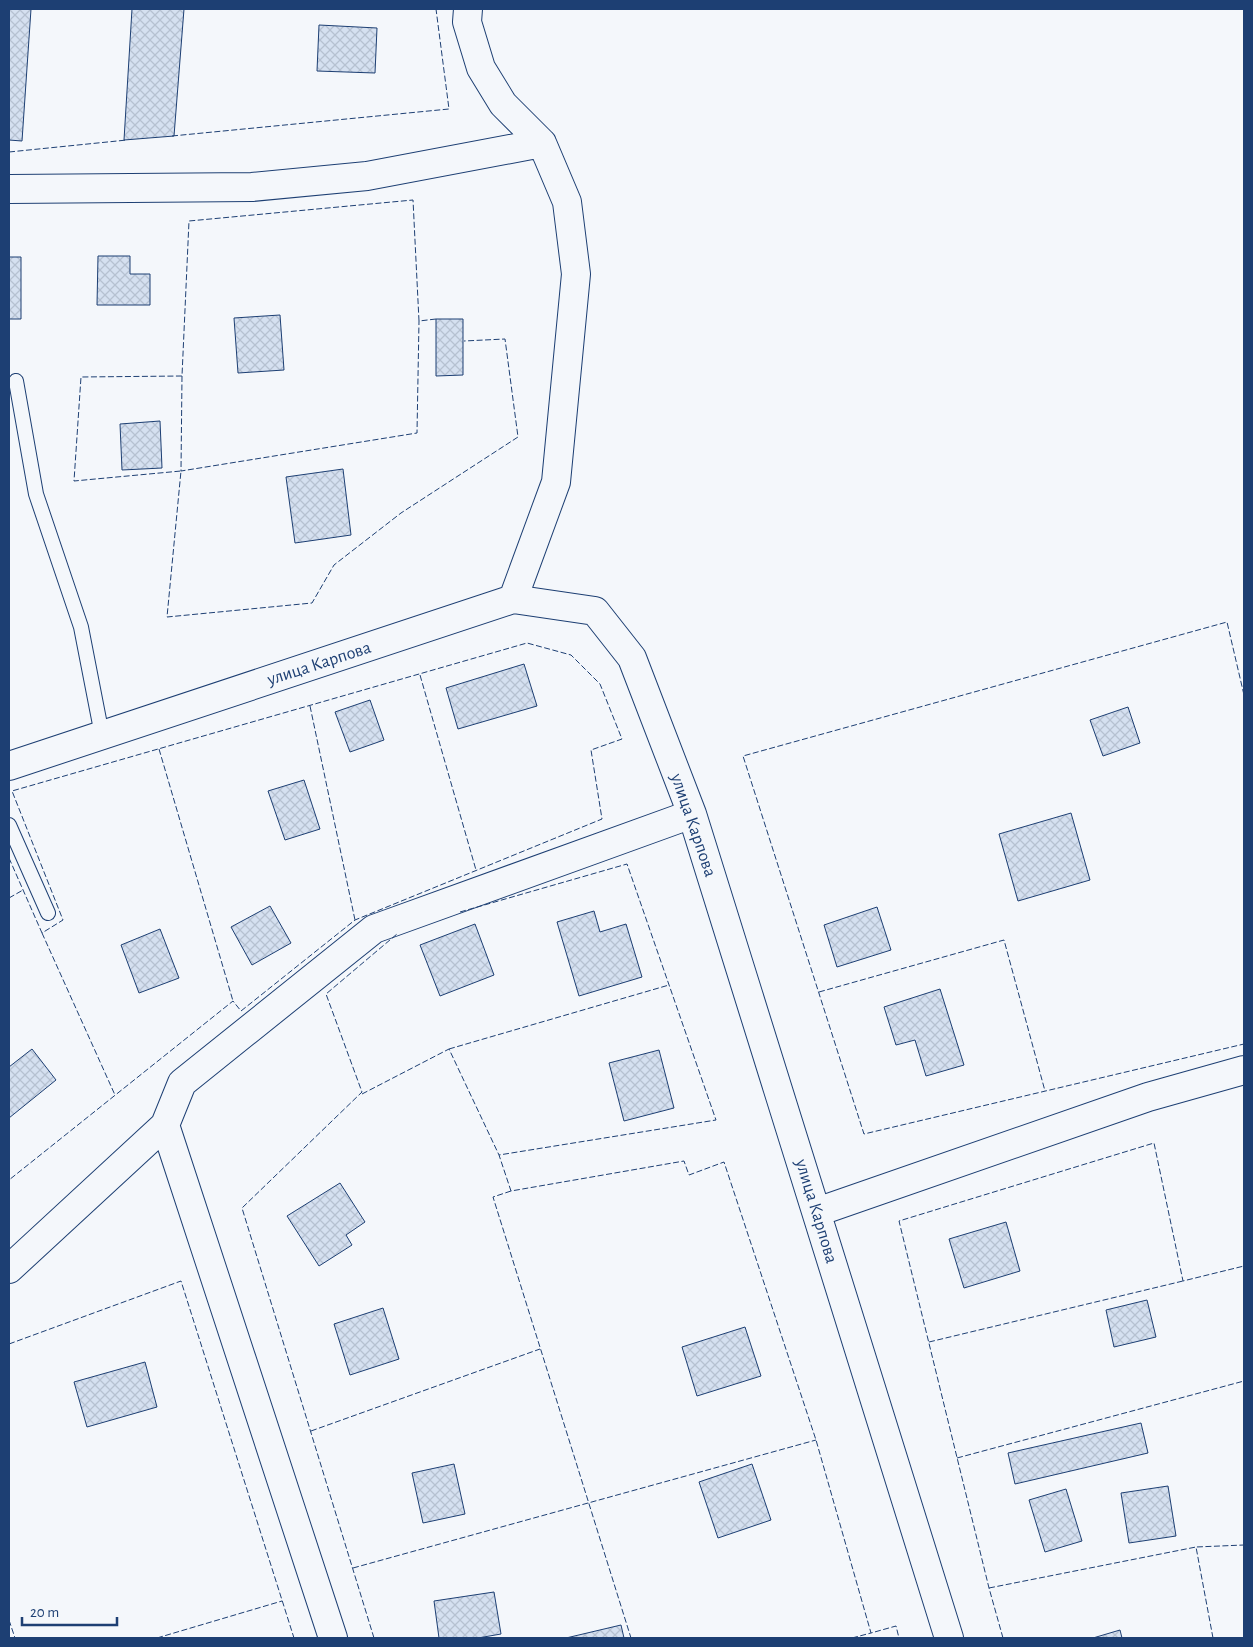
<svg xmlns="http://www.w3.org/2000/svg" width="1253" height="1647" viewBox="0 0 1253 1647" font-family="'Alegreya Sans',sans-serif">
  <defs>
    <pattern id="building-cross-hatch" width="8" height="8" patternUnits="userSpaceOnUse" patternTransform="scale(1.25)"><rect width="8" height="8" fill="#d5e0f0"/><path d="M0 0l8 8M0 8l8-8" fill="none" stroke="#b6c1d1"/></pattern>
  </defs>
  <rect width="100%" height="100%" fill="#f4f7fb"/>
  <path fill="url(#building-cross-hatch)" stroke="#1d3f73" d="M 9,9 L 31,9 L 22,141 L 9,140 Z
    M 132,9 L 184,9 L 174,136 L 124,140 Z
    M 319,25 L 377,28 L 375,73 L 317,71 Z
    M 98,256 L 130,256 L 130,274 L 150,274 L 150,305 L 97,305 Z
    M 9,257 L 21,257 L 21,319 L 9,319 Z
    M 280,315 L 284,370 L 238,373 L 234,318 Z
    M 436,319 L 463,319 L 463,375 L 436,376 Z
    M 160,421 L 162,468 L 122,470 L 120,424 Z
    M 343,469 L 351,535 L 295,543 L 286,477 Z
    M 524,664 L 537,706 L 458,729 L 446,688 Z
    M 370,700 L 384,740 L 350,752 L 335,712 Z
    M 1128,707 L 1140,743 L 1103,756 L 1090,720 Z
    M 304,780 L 320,829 L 285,840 L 268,791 Z
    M 1071,813 L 1090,880 L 1018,901 L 999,834 Z
    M 270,906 L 291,943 L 252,965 L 231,927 Z
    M 877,907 L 891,950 L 837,967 L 824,925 Z
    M 594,911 L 600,932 L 626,924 L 642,977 L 579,996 L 557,922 Z
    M 475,924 L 494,975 L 440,996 L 420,945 Z
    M 160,929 L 179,978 L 139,993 L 121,945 Z
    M 940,989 L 964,1065 L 926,1076 L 915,1040 L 896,1045 L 884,1007 Z
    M 32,1049 L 56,1080 L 9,1118 L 9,1067 Z
    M 659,1050 L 674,1108 L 624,1121 L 609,1063 Z
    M 340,1183 L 365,1222 L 346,1235 L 352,1245 L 319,1266 L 287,1216 Z
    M 1006,1222 L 1020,1271 L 964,1288 L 949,1239 Z
    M 1147,1300 L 1156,1337 L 1114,1347 L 1106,1310 Z
    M 383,1308 L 399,1359 L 350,1375 L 334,1324 Z
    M 745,1327 L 761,1376 L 697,1396 L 682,1347 Z
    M 145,1362 L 157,1407 L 87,1427 L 74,1382 Z
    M 1141,1423 L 1148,1453 L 1015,1484 L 1008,1453 Z
    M 454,1464 L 465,1514 L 423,1523 L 412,1473 Z
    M 752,1464 L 771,1520 L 718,1538 L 699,1482 Z
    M 1168,1486 L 1176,1536 L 1129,1543 L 1121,1493 Z
    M 1066,1489 L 1082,1541 L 1045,1552 L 1029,1500 Z
    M 494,1592 L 501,1634 L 478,1638 L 439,1638 L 434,1601 Z
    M 621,1625 L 624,1638 L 566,1638 Z
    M 1120,1630 L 1122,1638 L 1093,1638 Z"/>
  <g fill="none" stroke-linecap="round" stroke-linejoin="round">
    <defs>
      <path id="service" d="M 16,381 L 36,494 L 81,627 L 102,735
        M 9,825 L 48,913"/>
      <path id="minor" d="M 468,9 L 467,22 L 481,68 L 503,104 L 542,143 L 567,202 L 576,274 L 556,482 L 513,599
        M 9,189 L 252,187 L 367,176 L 542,143
        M 9,766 L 513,599 L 595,611 L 632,658 L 692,814 L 949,1638
        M 165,1125 L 333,1638
        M 817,1212 L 1148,1097 L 1244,1070
        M 9,1269 L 165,1125 L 182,1083 L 374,929 L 692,814"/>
    </defs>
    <use href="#service" stroke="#1d3f73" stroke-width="16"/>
    <use href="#minor" stroke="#1d3f73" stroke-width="30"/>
    <use href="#service" stroke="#f4f7fb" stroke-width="14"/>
    <use href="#minor" stroke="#f4f7fb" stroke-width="28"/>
    <path stroke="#1d3f73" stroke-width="1" stroke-dasharray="6 2.5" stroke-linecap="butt" d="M 172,136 L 449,109 L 436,9
      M 9,152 L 127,140
      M 436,319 L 419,321 L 413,200 L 189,221 L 182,376 L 81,377 L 74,481 L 181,471 L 167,617 L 312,603 L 334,565 L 401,513 L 518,437 L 505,339 L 464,341
      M 182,376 L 181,471 L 417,433 L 419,321
      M 420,675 L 476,870
      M 1244,695 L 1227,622 L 743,756 L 864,1134 L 1244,1044
      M 310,706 L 355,920
      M 159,749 L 233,1001
      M 9,858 L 42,933 L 63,920 L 12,791 L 527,643 L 571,655 L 600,684 L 622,739 L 591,750 L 602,819 L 355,920 L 241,1011 L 233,1001 L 9,1180
      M 9,898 L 23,890
      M 460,912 L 627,864 L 716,1120 L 499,1155 L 511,1191 L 684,1161 L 689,1175 L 724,1162 L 816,1440 L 871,1633 L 896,1626 L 899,1638
      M 42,933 L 115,1095
      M 819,992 L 1004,940 L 1045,1091
      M 449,1049 L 669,985
      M 362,1094 L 449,1049 L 499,1155
      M 511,1191 L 493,1197 L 631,1638
      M 929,1342 L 1183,1281
      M 9,1344 L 181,1281 L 294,1638
      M 311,1431 L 540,1349
      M 957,1458 L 1244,1381
      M 353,1568 L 816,1440
      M 989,1588 L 1196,1547
      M 9,1620 L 15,1638
      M 157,1638 L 282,1601
      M 374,1638 L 242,1208 L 362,1092 L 326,994 L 397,934
      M 852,1638 L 871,1633
      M 1003,1638 L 989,1588 L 899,1221 L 1154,1143 L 1183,1281 L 1244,1266
      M 1213,1638 L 1196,1547 L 1244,1545"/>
  </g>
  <g text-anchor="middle" stroke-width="4" stroke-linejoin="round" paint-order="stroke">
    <g font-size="18" fill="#1d3f73" stroke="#f4f7fb">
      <text transform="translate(319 663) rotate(-18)" y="6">улица Карпова</text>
      <text transform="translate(694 825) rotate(71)" y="6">улица Карпова</text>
      <text transform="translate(817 1211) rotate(73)" y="6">улица Карпова</text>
    </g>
  </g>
  <rect width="1253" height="1647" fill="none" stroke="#1d3f73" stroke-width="20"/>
  <path d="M22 1617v8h95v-8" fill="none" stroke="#1d3f73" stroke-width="2.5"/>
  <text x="30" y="1617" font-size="15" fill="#1d3f73" stroke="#f4f7fb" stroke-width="4" paint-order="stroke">20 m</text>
</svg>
